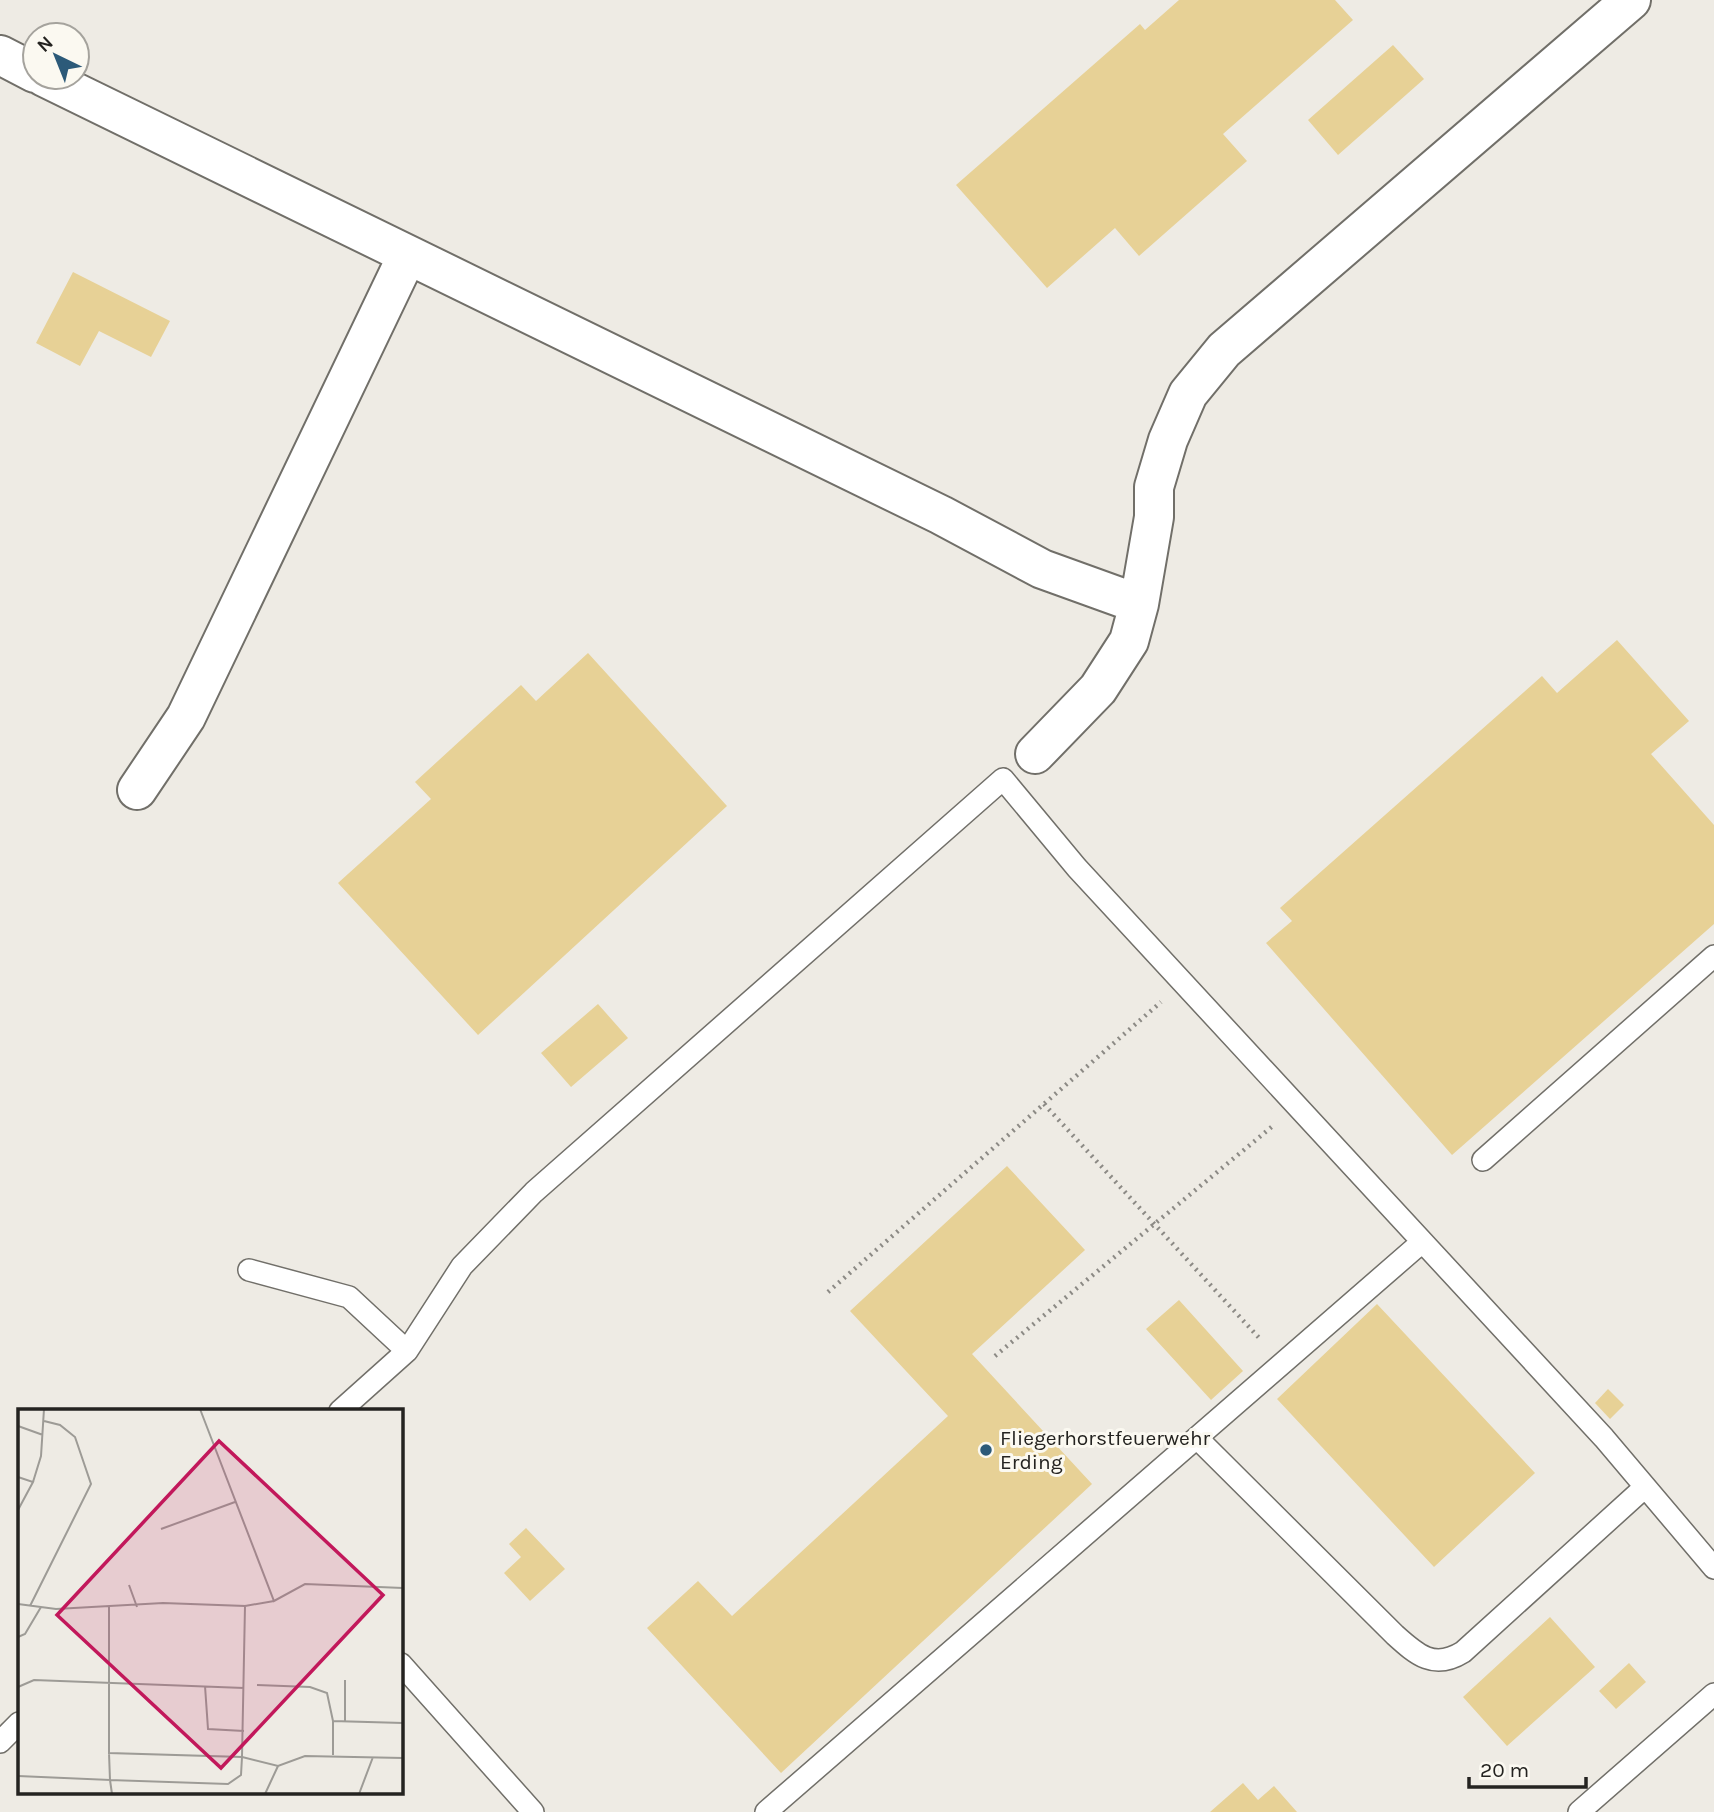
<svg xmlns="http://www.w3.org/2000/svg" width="1714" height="1812" viewBox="0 0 1714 1812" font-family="Karla,sans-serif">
  <rect width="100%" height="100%" fill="#eeebe4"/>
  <path fill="#e7d196" d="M 1179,0 L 1335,0 L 1353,20 L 1223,134 L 1247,161 L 1139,256 L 1115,228 L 1047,288 L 956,185 L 1140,24 L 1145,30 Z
    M 1393,45 L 1424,79 L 1338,155 L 1308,120 Z
    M 73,272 L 170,321 L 151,357 L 99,331 L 80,366 L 36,343 Z
    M 1617,640 L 1689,721 L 1651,754 L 1714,825 L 1714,924 L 1452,1155 L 1266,943 L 1292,921 L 1280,908 L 1542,676 L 1557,693 Z
    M 588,653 L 727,806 L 478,1035 L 338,883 L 431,799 L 415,782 L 521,685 L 536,701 Z
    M 598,1004 L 628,1038 L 571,1087 L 541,1053 Z
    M 1007,1166 L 1085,1250 L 972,1354 L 1092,1484 L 781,1773 L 647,1628 L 698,1581 L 732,1616 L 948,1416 L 850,1311 Z
    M 1179,1300 L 1243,1371 L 1211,1400 L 1146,1329 Z
    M 1377,1304 L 1535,1473 L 1434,1567 L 1277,1399 Z
    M 1608,1389 L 1624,1405 L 1610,1419 L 1595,1403 Z
    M 526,1528 L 565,1569 L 530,1601 L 504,1573 L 521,1557 L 509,1544 Z
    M 1550,1617 L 1595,1667 L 1507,1746 L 1463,1697 Z
    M 1629,1663 L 1646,1682 L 1616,1709 L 1599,1691 Z
    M 1243,1783 L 1258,1800 L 1274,1786 L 1297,1812 L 1210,1812 Z"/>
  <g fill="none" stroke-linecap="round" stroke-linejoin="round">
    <defs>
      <path id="lane" d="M 1483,1160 L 1714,956
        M 249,1270 L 349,1297 L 407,1351
        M 340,1411 L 407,1351 L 462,1266 L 534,1192 L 1003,779 L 1077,868 L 1604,1438 L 1714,1568
        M 1197,1438 L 1395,1635 C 1417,1655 1434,1670 1463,1652 L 1645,1487
        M 401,1664 L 533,1812
        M 0,1742 L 19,1723
        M 766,1812 L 1422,1242
        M 1579,1812 L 1714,1694"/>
      <path id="street" d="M 0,55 L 35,73
        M 44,77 L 941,515 L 1042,569 L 1139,604 L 1154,517 L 1154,487 L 1168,440 L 1188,394 L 1224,350 L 1631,0
        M 1035,754 L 1098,689 L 1129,641 L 1139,604
        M 137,790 L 186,717 L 407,256"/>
    </defs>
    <use href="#lane" stroke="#716f69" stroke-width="24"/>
    <use href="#street" stroke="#716f69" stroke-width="42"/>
    <path stroke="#8c8a85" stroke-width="4.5" stroke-dasharray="2 5" stroke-linecap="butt" d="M 1044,1104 L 1261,1340
      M 828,1292 L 1161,1002
      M 995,1356 L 1274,1125"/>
    <use href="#lane" stroke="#fff" stroke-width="21"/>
    <use href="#street" stroke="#fff" stroke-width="38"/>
  </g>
  <circle fill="#2c5a79" stroke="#fbf9f1" stroke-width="2.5" cx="986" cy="1450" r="7"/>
  <g text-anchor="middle" stroke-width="6" stroke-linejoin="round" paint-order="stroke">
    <g font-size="21" fill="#242320" stroke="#fbf9f1" text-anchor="start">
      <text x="1000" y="1445">Fliegerhorstfeuerwehr<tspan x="1000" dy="24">Erding</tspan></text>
    </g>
  </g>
  <g transform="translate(18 1409)">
    <rect width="385" height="385" fill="#eeebe4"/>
    <path fill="none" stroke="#9d9b96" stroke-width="2" d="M 182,0 L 256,192 L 287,175 L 385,179M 0,17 L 25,26M 0,68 L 15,73 L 0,101M 15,73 L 23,47 L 26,0M 143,120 L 217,93M 111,176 L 119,198M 0,195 L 38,200 L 145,194 L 227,197 L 224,348 L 260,357 L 287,347 L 385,349M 12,197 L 73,75 L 57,28 L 42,16 L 26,12M 227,197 L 256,192M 91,198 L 91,344 L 224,348 L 223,366 L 210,375 L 92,371 L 94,385M 0,228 L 7,225 L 23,198M 239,276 L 292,278 L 309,284 L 315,312 L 385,314M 187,277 L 190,320 L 226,322M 0,278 L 16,271 L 226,279M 315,312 L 315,346M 327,312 L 327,271M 0,367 L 92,371 L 91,344M 247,385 L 260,357M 341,385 L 355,348"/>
    <path fill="#c2185b" fill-opacity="0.15" stroke="#c2185b" stroke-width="3.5" d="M 201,32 L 365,186 L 203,359 L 39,206 Z"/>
    <rect width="385" height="385" fill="none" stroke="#242320" stroke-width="3.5"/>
  </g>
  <g transform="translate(56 56) rotate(317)"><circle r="33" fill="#fbf9f1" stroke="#a5a39d" stroke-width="2"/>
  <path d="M0-5L12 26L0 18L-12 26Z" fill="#2c5a79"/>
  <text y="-10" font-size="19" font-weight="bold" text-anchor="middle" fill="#242320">N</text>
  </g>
  <path d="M1469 1777v10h117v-10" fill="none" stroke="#242320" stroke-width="3.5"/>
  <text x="1480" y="1777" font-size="21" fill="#242320" stroke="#fbf9f1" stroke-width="5" paint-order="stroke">20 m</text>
</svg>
